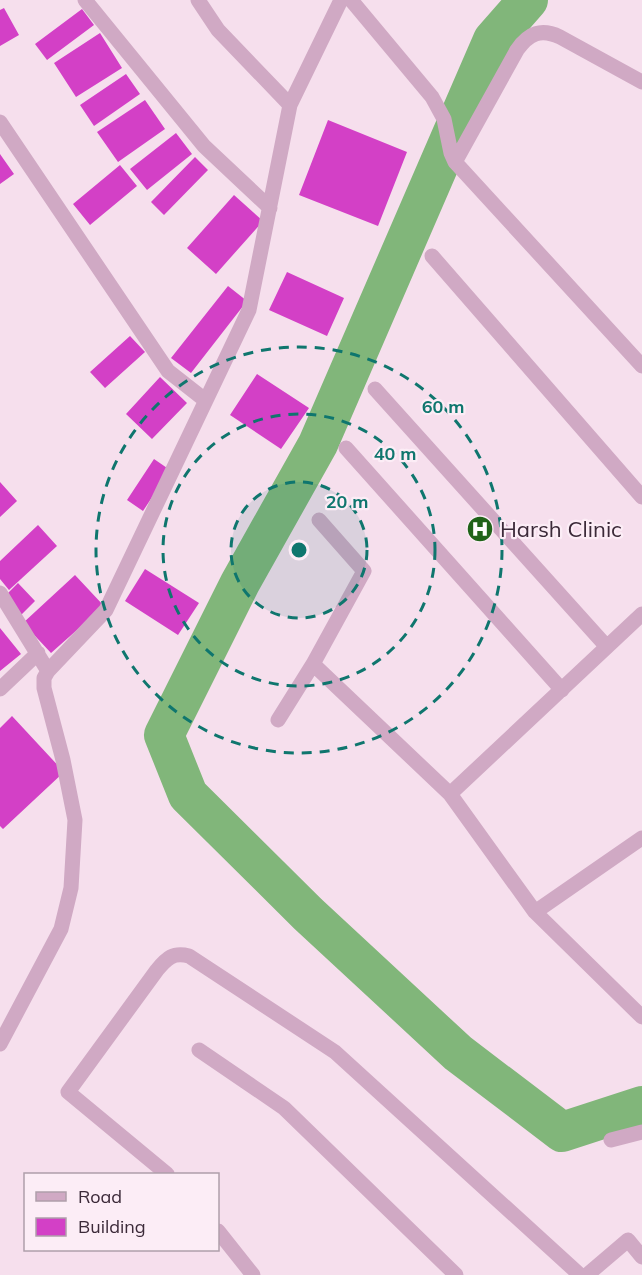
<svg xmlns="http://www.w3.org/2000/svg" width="642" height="1275" viewBox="0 0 642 1275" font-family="Mulish,sans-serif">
  <rect width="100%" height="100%" fill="#f6dfed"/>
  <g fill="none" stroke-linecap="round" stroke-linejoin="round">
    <path stroke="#81b67a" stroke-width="40" d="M 528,0 L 493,40 L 318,444 L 240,583 L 164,735 L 188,795 L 308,914 L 458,1053 L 562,1132 L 642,1106"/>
  </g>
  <path fill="#d340c6" d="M 4,8 L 19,35 L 0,46 L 0,10 Z
    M 82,9 L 94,25 L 47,60 L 35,44 Z
    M 100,33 L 122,68 L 76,97 L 54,63 Z
    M 126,74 L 140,94 L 94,126 L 80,105 Z
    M 145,100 L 165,129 L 118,162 L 97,132 Z
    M 328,120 L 407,152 L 378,226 L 299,195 Z
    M 176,133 L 192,154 L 147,190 L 130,169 Z
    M 0,154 L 14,174 L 0,184 Z
    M 195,157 L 208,170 L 164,215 L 151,202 Z
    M 120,165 L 137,186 L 90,225 L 73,204 Z
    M 234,195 L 263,221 L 216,274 L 187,248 Z
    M 287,272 L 344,298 L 327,336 L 269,310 Z
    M 228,286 L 247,301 L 191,373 L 171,358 Z
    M 130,336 L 145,352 L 105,388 L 90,372 Z
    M 257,374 L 309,408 L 281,449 L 230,415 Z
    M 160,377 L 187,403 L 152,439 L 126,414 Z
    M 154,459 L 170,470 L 143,511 L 127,500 Z
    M 0,482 L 17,501 L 0,517 Z
    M 38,525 L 57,546 L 9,590 L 0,579 L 0,561 Z
    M 145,569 L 199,603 L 178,635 L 125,601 Z
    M 75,575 L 104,606 L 51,653 L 23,623 Z
    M 18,583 L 35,601 L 21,615 L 4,597 Z
    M 0,628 L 21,654 L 0,671 Z
    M 12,716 L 64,772 L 3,829 L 0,826 L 0,728 Z"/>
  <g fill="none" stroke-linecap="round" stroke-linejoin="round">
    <path stroke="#d0a9c4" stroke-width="15" d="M 85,0 L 204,146 L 270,208
      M 198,0 L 218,30 L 290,105
      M 351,0 L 432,97 L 444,119 L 451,153 L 455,162 L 642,366
      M 0,122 L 168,371 L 205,400
      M 455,162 L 517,50 C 529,33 541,28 560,37 L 642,82
      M 432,256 L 642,497
      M 375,389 L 607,647
      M 346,448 L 562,690
      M 319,520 L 364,571 L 313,664 L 450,794 L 535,912 L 642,1017
      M 0,593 L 48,671
      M 0,689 L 38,653
      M 278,720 L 313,664
      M 450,794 L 642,614
      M 535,912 L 642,838
      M 0,1044 L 61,929 L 71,888 L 75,820 L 63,760 L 44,688 L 44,678 L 48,671 L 106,610 L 249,310 L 290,105 L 341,0
      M 199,1050 L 284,1108 L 456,1275
      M 611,1140 L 642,1132
      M 167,1174 L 68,1092 L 157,970 C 167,958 173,952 189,956 L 335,1052 L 580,1275
      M 218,1231 L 253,1275
      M 587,1275 L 628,1240 L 642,1257"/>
  </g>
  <circle cx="299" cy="550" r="68" fill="#0f766e" fill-opacity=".12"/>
  <g fill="none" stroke="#0f766e" stroke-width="3" stroke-dasharray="10 8">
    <circle cx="299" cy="550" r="68"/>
    <circle cx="299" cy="550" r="136"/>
    <circle cx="299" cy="550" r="203"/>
  </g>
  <defs>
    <symbol id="hospital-disc" viewBox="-11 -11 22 22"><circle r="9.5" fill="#206319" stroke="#fcedf6"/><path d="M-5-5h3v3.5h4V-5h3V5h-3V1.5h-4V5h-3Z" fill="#fff"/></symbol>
  </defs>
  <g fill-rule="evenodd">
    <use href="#hospital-disc" x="465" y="514" width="30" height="30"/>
  </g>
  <g text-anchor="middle" stroke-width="4.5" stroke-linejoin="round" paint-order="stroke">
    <g font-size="22" fill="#3c2a39" stroke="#fcedf6" text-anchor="start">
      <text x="500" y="537">Harsh Clinic</text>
    </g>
  </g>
  <circle cx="299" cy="550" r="9" fill="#0f766e" stroke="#fcedf6" stroke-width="3"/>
  <g font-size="18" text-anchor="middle" font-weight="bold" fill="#0f766e" stroke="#fcedf6" stroke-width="4.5" stroke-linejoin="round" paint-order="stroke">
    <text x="443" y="413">60 m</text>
    <text x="395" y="460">40 m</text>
    <text x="347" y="508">20 m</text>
  </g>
  <rect x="24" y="1173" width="195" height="78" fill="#fcedf6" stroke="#af9faa" stroke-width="1.5"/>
  <rect x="36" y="1192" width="30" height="9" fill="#d0a9c4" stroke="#af9faa" stroke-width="1.5"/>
  <text x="78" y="1203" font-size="18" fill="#3c2a39">Road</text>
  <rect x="36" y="1218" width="30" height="18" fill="#d340c6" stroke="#af9faa" stroke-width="1.5"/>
  <text x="78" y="1233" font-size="18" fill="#3c2a39">Building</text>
</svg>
